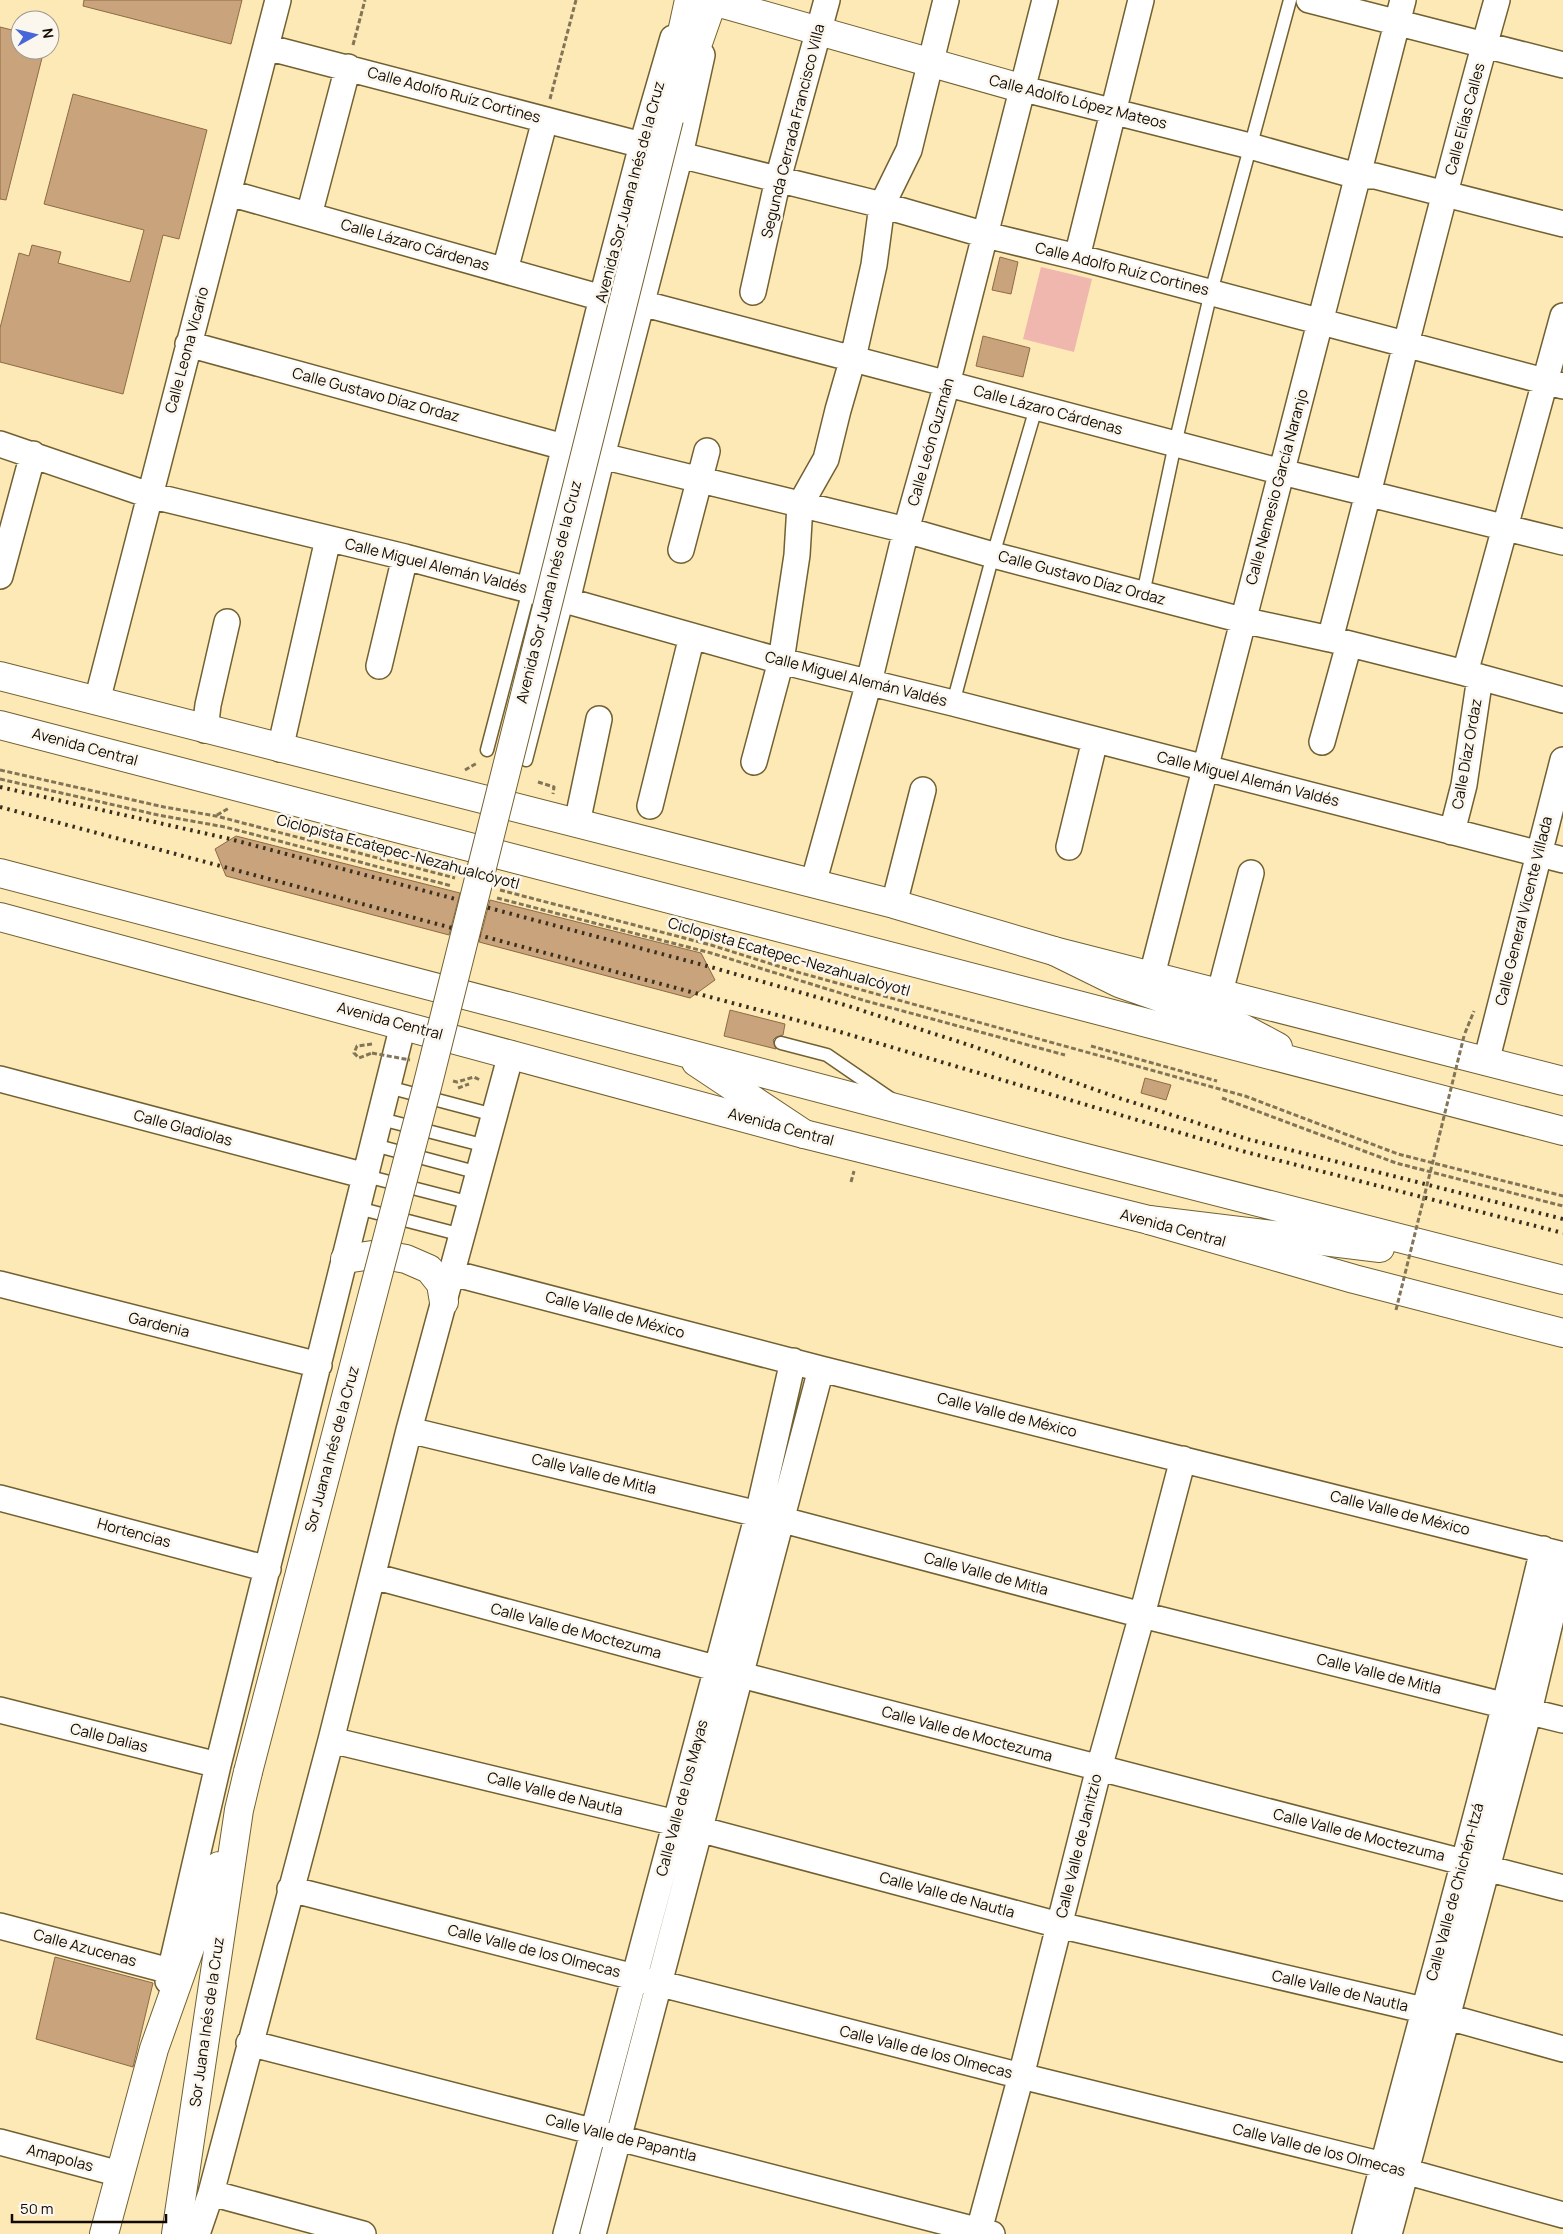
<svg xmlns="http://www.w3.org/2000/svg" width="1563" height="2234" viewBox="0 0 1563 2234" font-family="Manrope,sans-serif">
  <rect width="100%" height="100%" fill="#fde9b6"/>
  <path fill="#efb7ae" d="M 1041,267 L 1092,279 L 1074,352 L 1023,339 Z"/>
  <path fill="#c8a37c" stroke="#8d6b45" d="M 84,0 L 242,0 L 231,44 L 83,6 Z
    M 0,27 L 20,32 L 20,50 L 44,50 L 6,200 L 0,199 Z
    M 73,94 L 207,130 L 179,239 L 163,235 L 123,394 L 0,362 L 0,328 L 19,253 L 29,256 L 32,245 L 61,252 L 58,263 L 130,282 L 144,230 L 44,204 Z
    M 1000,257 L 1018,262 L 1011,294 L 992,290 Z
    M 983,336 L 1030,348 L 1023,377 L 976,366 Z
    M 236,836 L 460,893 L 449,935 L 226,876 L 215,849 Z
    M 490,900 L 701,953 L 715,980 L 690,998 L 479,942 Z
    M 730,1010 L 785,1024 L 783,1035 L 776,1037 L 773,1040 L 776,1049 L 724,1036 Z
    M 1145,1078 L 1171,1085 L 1166,1100 L 1141,1093 Z
    M 55,1957 L 153,1983 L 133,2067 L 36,2039 Z"/>
  <g fill="none" stroke-linecap="round" stroke-linejoin="round">
    <defs>
      <path id="lane" d="M 1143,594 L 1175,444 L 1211,292 L 1290,0
        M 953,703 L 993,555 L 1036,408
        M 487,750 L 529,590
        M 526,760 L 567,601
        M 781,1043 L 827,1055 L 891,1099
        M 388,1087 L 494,1115
        M 381,1119 L 486,1146
        M 374,1145 L 479,1173
        M 366,1176 L 471,1203
        M 358,1208 L 462,1235"/>
      <path id="street" d="M 1309,0 L 1563,65
        M 266,47 L 642,145
        M 1024,89 L 1250,146 L 1357,176 L 1375,176 L 1563,224
        M 680,155 L 882,205 L 986,235 L 1077,257 L 1563,386
        M 229,193 L 602,298
        M 309,215 L 348,67
        M 1077,257 L 1141,0
        M 505,270 L 545,120
        M 753,292 L 778,179 L 827,0
        M 641,303 L 1282,472 L 1563,542
        M 188,344 L 564,447
        M 0,444 L 149,495 L 405,557 L 529,590 L 781,661 L 953,703 L 1563,860
        M 602,456 L 906,530 L 993,555 L 1242,620 L 1330,639 L 1465,673 L 1563,700
        M 681,550 L 707,451
        M 0,576 L 33,454
        M 529,590 L 602,298 L 642,145 L 673,38
        M 567,601 L 602,456 L 680,155 L 702,55
        M 1330,639 C 1387,426 1437,212 1497,0
        M 379,666 L 405,557
        M 1465,673 L 1563,316
        M 97,701 L 278,0
        M 205,730 L 208,705 L 227,622
        M 1322,742 L 1349,644
        M 280,749 L 328,539
        M 754,762 L 781,661 L 797,555 L 800,505 L 826,459 L 838,410 L 853,358 L 874,265 L 882,205 L 909,150 L 946,0
        M 650,806 L 692,636
        M 577,823 L 599,719
        M 1452,832 L 1464,785 L 1480,677
        M 1069,847 L 1095,740
        M 813,884 L 869,682 L 906,530 L 947,384 L 1045,0
        M 894,904 L 923,790
        M 1152,975 L 1403,0
        M 1220,992 L 1251,873
        M 1486,1062 L 1563,760
        M 0,1079 L 366,1176
        M 452,1273 L 821,1369 L 1563,1555
        M 0,1284 L 319,1365
        M 409,1430 L 783,1520 L 1142,1615 L 1563,1720
        M 0,1498 L 268,1569
        M 373,1576 L 741,1675 L 1563,1888
        M 0,1710 L 218,1765
        M 331,1740 L 676,1823 L 1059,1925 L 1423,2010 L 1563,2049
        M 290,1889 L 1021,2076 L 1383,2165 L 1563,2215
        M 0,1926 L 170,1971
        M 168,1981 L 218,1765 L 403,1025
        M 249,2043 L 992,2234
        M 0,2142 L 120,2174
        M 211,2193 L 363,2234
        M 197,2234 L 211,2193 L 331,1740 L 409,1430 L 511,1054
        M 566,2234 L 758,1514 L 793,1361
        M 593,2234 L 821,1369
        M 978,2234 L 1021,2076 L 1099,1768 L 1142,1615 L 1183,1459
        M 1365,2234 C 1424,2006 1489,1779 1543,1549
        M 1389,2234 L 1529,1711 L 1563,1568"/>
      <path id="secondary" d="M 713,1 L 1024,89
        M 675,65 L 689,0
        M 669,119 L 674,98 L 686,77 L 713,0
        M 0,676 L 894,904 L 1054,951 L 1563,1081
        M 0,917 L 804,1134 L 1149,1220 L 1354,1279 L 1563,1333
        M 345,1259 L 379,1254 L 406,1259 L 429,1269 L 441,1284 L 444,1302
        M 104,2234 L 154,2049 L 219,1866
        M 176,2234 L 239,1810 L 248,1772"/>
      <path id="highway" d="M 0,725 L 1563,1131
        M 0,873 L 1082,1157 L 1563,1280
        M 1054,951 L 1119,983 L 1233,1023 L 1278,1047
        M 696,1062 L 804,1134
        M 1149,1220 L 1380,1248"/>
    </defs>
    <use href="#lane" stroke="#726031" stroke-width="15"/>
    <use href="#street" stroke="#726031" stroke-width="28"/>
    <use href="#secondary" stroke="#726031" stroke-width="30"/>
    <use href="#highway" stroke="#726031" stroke-width="30"/>
    <path stroke="#827557" stroke-width="3" stroke-dasharray="5 2.5" stroke-linecap="butt" d="M 353,45 L 365,0
      M 550,99 L 576,0
      M 0,770 L 164,807 L 216,816 L 455,878
      M 465,770 L 477,763
      M 0,779 L 158,815 L 225,827 L 452,886
      M 538,782 L 554,787 L 553,794
      M 217,815 L 229,808
      M 500,890 L 711,945 L 797,972 L 1245,1096 L 1398,1154 L 1563,1196
      M 497,898 L 711,953 L 866,1001 L 1065,1055
      M 1465,1033 L 1474,1011
      M 372,1044 L 357,1046 L 354,1053 L 359,1058 L 372,1053
      M 1091,1046 L 1217,1081
      M 453,1081 L 457,1082 L 474,1077 L 480,1080
      M 458,1088 L 469,1084
      M 1222,1098 L 1396,1163 L 1563,1206
      M 851,1182 L 854,1171"/>
    <use href="#lane" stroke="#fff" stroke-width="12"/>
    <use href="#street" stroke="#fff" stroke-width="25"/>
    <use href="#secondary" stroke="#fff" stroke-width="28"/>
    <use href="#highway" stroke="#fff" stroke-width="28"/>
    <path stroke="#382f1e" stroke-width="4" stroke-dasharray="2.5 5" stroke-linecap="butt" d="M 0,787 L 230,839 L 707,966 L 845,1005 L 972,1046 L 1116,1097 L 1247,1139 L 1563,1219
      M 0,807 L 837,1031 L 1242,1151 L 1563,1233"/>
    <defs>
      <path id="secondary-bridge" d="M 248,1772 L 427,1087 L 669,119"/>
    </defs>
    <use href="#secondary-bridge" stroke="#726031" stroke-width="30" stroke-linecap="butt"/>
    <path stroke="#827557" stroke-width="3" stroke-dasharray="5 2.5" stroke-linecap="butt" d="M 372,1053 L 410,1060
      M 1396,1310 L 1464,1036"/>
    <use href="#secondary-bridge" stroke="#fff" stroke-width="28"/>
  </g>
  <g text-anchor="middle" stroke-width="5" stroke-linejoin="round" paint-order="stroke">
    <g font-size="15" fill="#110a00" stroke="#fbf7ee">
      <text transform="translate(454 95) rotate(15)" y="5">Calle Adolfo Ruíz Cortines</text>
      <text transform="translate(1078 102) rotate(14)" y="5">Calle Adolfo López Mateos</text>
      <text transform="translate(1465 119) rotate(-75)" y="5">Calle Elías Calles</text>
      <text transform="translate(793 131) rotate(-76)" y="5">Segunda Cerrada Francisco Villa</text>
      <text transform="translate(630 192) rotate(-75)" y="5">Avenida Sor Juana Inés de la Cruz</text>
      <text transform="translate(415 245) rotate(16)" y="5">Calle Lázaro Cárdenas</text>
      <text transform="translate(1122 269) rotate(14)" y="5">Calle Adolfo Ruíz Cortines</text>
      <text transform="translate(187 350) rotate(-75)" y="5">Calle Leona Vicario</text>
      <text transform="translate(376 395) rotate(15)" y="5">Calle Gustavo Díaz Ordaz</text>
      <text transform="translate(1048 410) rotate(15)" y="5">Calle Lázaro Cárdenas</text>
      <text transform="translate(931 442) rotate(-74)" y="5">Calle León Guzmán</text>
      <text transform="translate(1277 487) rotate(-75)" y="5">Calle Nemesio García Naranjo</text>
      <text transform="translate(436 566) rotate(14)" y="5">Calle Miguel Alemán Valdés</text>
      <text transform="translate(1082 578) rotate(15)" y="5">Calle Gustavo Díaz Ordaz</text>
      <text transform="translate(549 592) rotate(-76)" y="5">Avenida Sor Juana Inés de la Cruz</text>
      <text transform="translate(856 679) rotate(14)" y="5">Calle Miguel Alemán Valdés</text>
      <text transform="translate(85 747) rotate(15)" y="5">Avenida Central</text>
      <text transform="translate(1467 754) rotate(-80)" y="5">Calle Díaz Ordaz</text>
      <text transform="translate(1248 779) rotate(14)" y="5">Calle Miguel Alemán Valdés</text>
      <text transform="translate(398 852) rotate(15)" y="5">Ciclopista Ecatepec-Nezahualcóyotl</text>
      <text transform="translate(1524 911) rotate(-76)" y="5">Calle General Vicente Villada</text>
      <text transform="translate(789 957) rotate(16)" y="5">Ciclopista Ecatepec-Nezahualcóyotl</text>
      <text transform="translate(390 1021) rotate(15)" y="5">Avenida Central</text>
      <text transform="translate(781 1127) rotate(15)" y="5">Avenida Central</text>
      <text transform="translate(183 1128) rotate(15)" y="5">Calle Gladiolas</text>
      <text transform="translate(1173 1228) rotate(15)" y="5">Avenida Central</text>
      <text transform="translate(615 1315) rotate(15)" y="5">Calle Valle de México</text>
      <text transform="translate(159 1325) rotate(14)" y="5">Gardenia</text>
      <text transform="translate(1007 1415) rotate(14)" y="5">Calle Valle de México</text>
      <text transform="translate(332 1449) rotate(-75)" y="5">Sor Juana Inés de la Cruz</text>
      <text transform="translate(594 1474) rotate(14)" y="5">Calle Valle de Mitla</text>
      <text transform="translate(1400 1513) rotate(14)" y="5">Calle Valle de México</text>
      <text transform="translate(134 1533) rotate(15)" y="5">Hortencias</text>
      <text transform="translate(986 1574) rotate(15)" y="5">Calle Valle de Mitla</text>
      <text transform="translate(576 1631) rotate(15)" y="5">Calle Valle de Moctezuma</text>
      <text transform="translate(1379 1674) rotate(14)" y="5">Calle Valle de Mitla</text>
      <text transform="translate(967 1734) rotate(15)" y="5">Calle Valle de Moctezuma</text>
      <text transform="translate(109 1738) rotate(14)" y="5">Calle Dalias</text>
      <text transform="translate(555 1794) rotate(14)" y="5">Calle Valle de Nautla</text>
      <text transform="translate(682 1798) rotate(-75)" y="5">Calle Valle de los Mayas</text>
      <text transform="translate(1359 1835) rotate(14)" y="5">Calle Valle de Moctezuma</text>
      <text transform="translate(1079 1846) rotate(-76)" y="5">Calle Valle de Janitzio</text>
      <text transform="translate(1455 1892) rotate(-75)" y="5">Calle Valle de Chichén-Itzá</text>
      <text transform="translate(947 1895) rotate(15)" y="5">Calle Valle de Nautla</text>
      <text transform="translate(85 1948) rotate(15)" y="5">Calle Azucenas</text>
      <text transform="translate(534 1951) rotate(14)" y="5">Calle Valle de los Olmecas</text>
      <text transform="translate(1340 1991) rotate(13)" y="5">Calle Valle de Nautla</text>
      <text transform="translate(207 2022) rotate(-82)" y="5">Sor Juana Inés de la Cruz</text>
      <text transform="translate(926 2052) rotate(14)" y="5">Calle Valle de los Olmecas</text>
      <text transform="translate(621 2138) rotate(14)" y="5">Calle Valle de Papantla</text>
      <text transform="translate(1319 2150) rotate(14)" y="5">Calle Valle de los Olmecas</text>
      <text transform="translate(60 2158) rotate(15)" y="5">Amapolas</text>
    </g>
  </g>
  <g transform="translate(35 35) rotate(82)"><circle r="24" fill="#fbf7ee" stroke="#9d988f"/>
  <path d="M0-4L9 19L0 12L-9 19Z" fill="#4666d9"/>
  <text y="-8" font-size="14" font-weight="bold" text-anchor="middle" fill="#110a00">N</text>
  </g>
  <path d="M12 2214v8h154v-8" fill="none" stroke="#110a00" stroke-width="2.5"/>
  <text x="20" y="2214" font-size="15" fill="#110a00" stroke="#fbf7ee" stroke-width="4" paint-order="stroke">50 m</text>
</svg>
